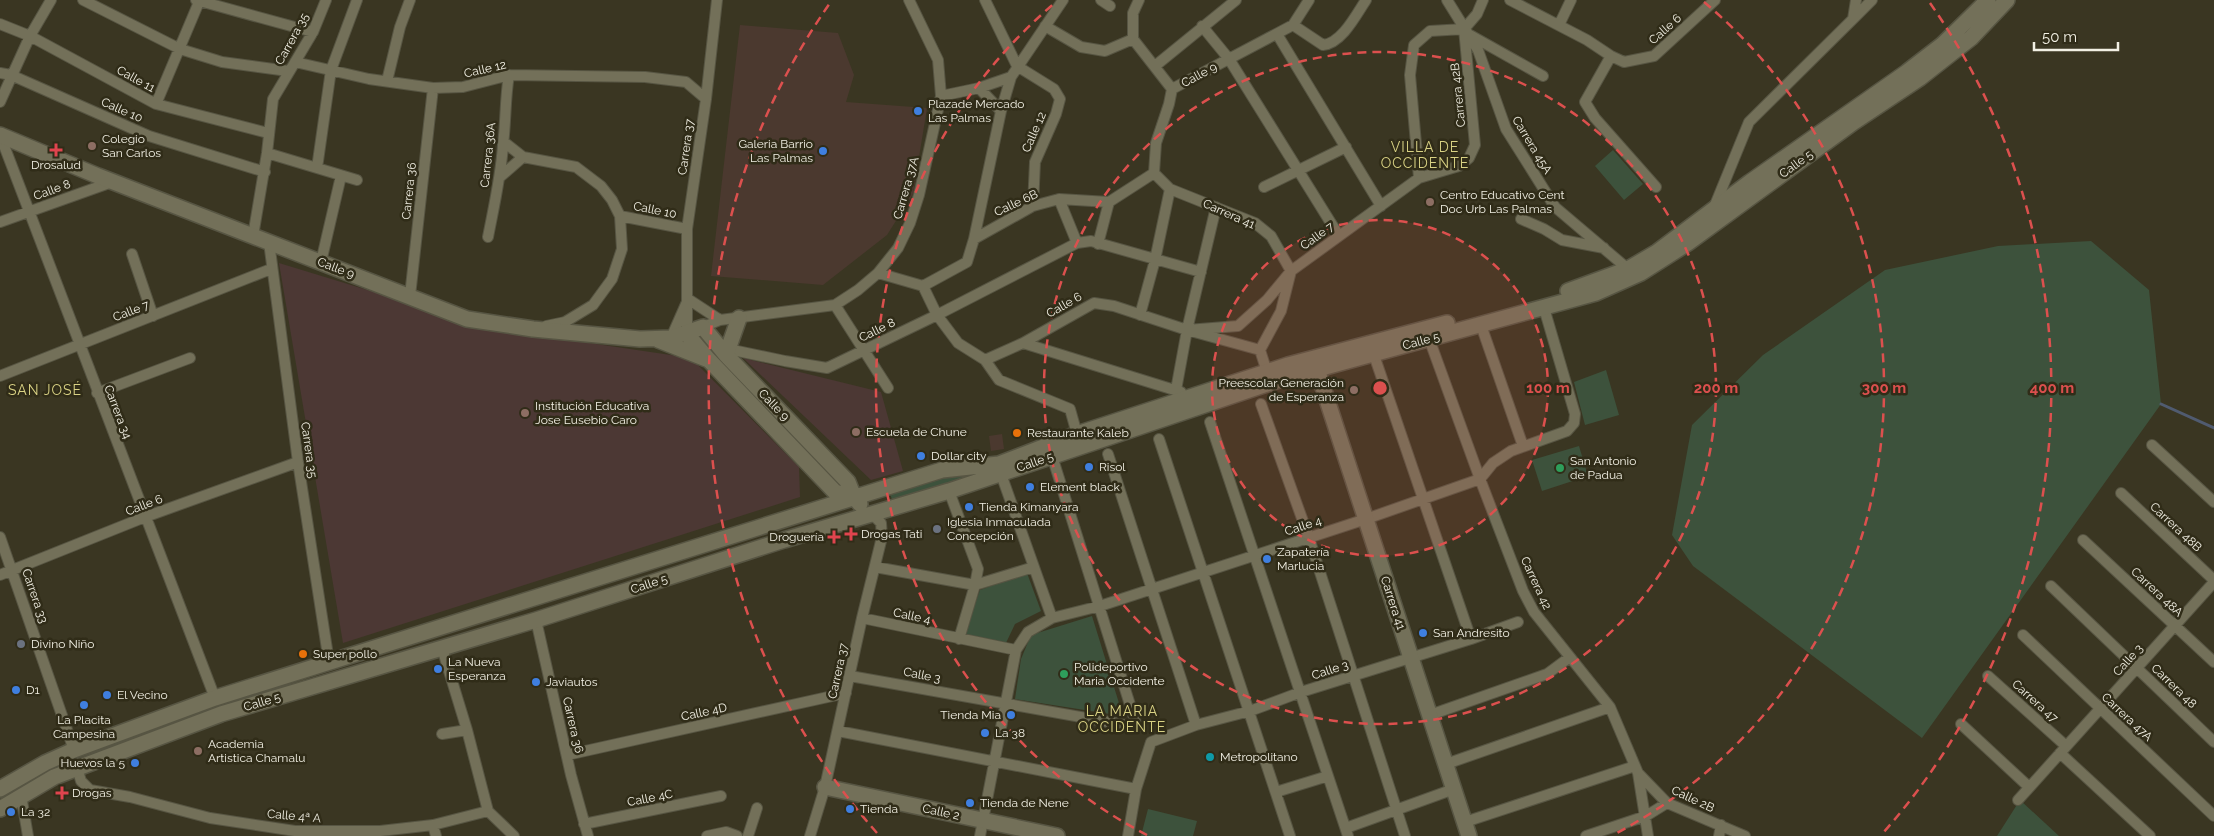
<svg xmlns="http://www.w3.org/2000/svg" width="2214" height="836" viewBox="0 0 2214 836" font-family="Raleway,sans-serif">
  <rect width="100%" height="100%" fill="#3a3622"/>
  <path fill="#4b392f" d="M 740,25 L 838,33 L 854,75 L 846,102 L 927,108 L 913,194 L 887,235 L 823,285 L 711,276 Z
    M 1002,434 L 1004,449 L 991,451 L 989,436 Z"/>
  <path fill="#4c3834" d="M 279,263 L 495,329 L 691,358 L 799,467 L 800,497 L 343,643 Z
    M 743,358 L 881,392 L 903,471 L 871,480 Z"/>
  <path fill="#3d523c" d="M 1613,150 L 1643,184 L 1624,200 L 1595,166 Z
    M 2091,241 L 2149,290 L 2161,404 L 1922,738 L 1693,566 L 1672,535 L 1692,425 L 1763,355 L 1885,270 L 1998,246 Z
    M 1606,370 L 1619,415 L 1585,425 L 1574,382 Z
    M 1579,446 L 1588,476 L 1542,491 L 1532,460 Z
    M 968,476 L 894,504 L 889,492 L 933,478 Z
    M 1027,573 L 1041,611 L 1015,624 L 1005,645 L 964,634 L 980,590 Z
    M 1092,616 L 1123,716 L 1015,699 L 1021,659 L 1031,635 Z
    M 2020,800 L 2059,836 L 1997,836 Z
    M 1148,809 L 1197,821 L 1193,836 L 1141,836 Z"/>
  <g fill="none" stroke-linecap="round" stroke-linejoin="round">
    <path stroke="#505b70" stroke-width="3" d="M 2161,404 L 2214,428"/>
    <defs>
      <path id="street" d="M 83,0 L 180,49 L 222,62 L 288,71
        M 196,0 L 313,32
        M 985,0 L 1017,66 L 1054,89 L 1060,99 L 1056,114 L 1035,162 L 1033,206
        M 1101,0 L 1110,6
        M 1139,0 L 1133,13 L 1133,39 L 1172,89
        M 1447,0 L 1478,50 L 1506,129 L 1555,207 L 1628,269
        M 1510,0 L 1587,40 L 1611,56 L 1624,62 L 1654,56 L 1715,0
        M 1853,19 L 1872,0
        M 0,24 L 30,36 L 156,104 L 268,133
        M 1293,25 L 1323,45 C 1342,43 1356,15 1366,0
        M 1559,25 L 1571,0
        M 1045,26 L 1081,47 L 1105,51 L 1133,39
        M 1202,26 L 1229,59 L 1339,236
        M 1464,29 L 1477,14 L 1483,0
        M 1277,34 L 1381,206
        M 1470,35 L 1543,76
        M 1611,56 L 1585,102 L 1595,118 L 1656,187
        M 295,62 L 369,79 L 433,88 L 463,87 L 509,75 L 645,77 L 686,82 L 706,99
        M 1155,66 L 1236,0
        M 0,73 L 11,75 L 149,136 L 265,172
        M 387,81 L 400,27 L 410,0
        M 979,88 L 1001,111
        M 1172,89 L 1293,25 L 1309,0
        M 941,96 L 979,88 L 1011,77
        M 0,102 L 30,36 L 51,0
        M 156,104 L 199,2
        M 0,135 L 215,698
        M 504,142 L 523,157 L 576,167 L 601,186 L 612,200 L 620,216 L 687,229
        M 267,153 L 357,180
        M 317,168 L 331,70 L 357,0
        M 1154,173 L 1170,189 L 1255,223 L 1271,236 L 1291,271 L 1281,311 L 1260,350
        M 1154,173 L 1156,143 L 1169,104 L 1172,89
        M 500,177 L 523,157
        M 1419,178 L 1410,75 L 1414,45 L 1430,31 L 1464,29
        M 1264,187 L 1346,147
        M 1059,199 L 1077,243 L 1091,241 L 1201,272
        M 1713,210 L 1749,122 L 1853,19 L 1856,0
        M 1521,219 L 1544,229 L 1562,240 L 1604,248
        M 0,222 L 112,182
        M 253,236 L 267,153 L 273,99 L 313,32 L 326,0
        M 488,237 C 494,206 501,176 503,145 C 506,121 505,98 509,75
        M 974,239 L 1033,206 L 1059,199 L 1109,202 L 1154,173
        M 269,242 L 298,462 L 329,662
        M 1098,244 L 1109,202
        M 132,254 L 153,316
        M 321,262 L 341,176
        M 878,273 L 923,286 L 937,315 L 958,343 L 985,360 L 999,380 L 1070,409 L 1077,434
        M 923,286 L 967,262 L 974,239 L 1001,111 L 1011,77 L 1063,0
        M 410,296 L 433,88
        M 688,299 L 720,320
        M 835,305 L 888,388
        M 1140,315 L 1155,260 L 1170,189
        M 546,326 L 565,322 L 593,305 L 612,279 L 622,249 L 620,216
        M 703,327 L 720,320 L 835,305 L 858,290 L 878,273 L 898,248 L 910,223 L 919,195 L 941,96 L 938,60 L 909,0
        M 1482,328 L 1523,446
        M 1187,330 L 1238,326 L 1267,300 L 1291,271 L 1419,178 L 1459,166 L 1469,158 L 1475,145 L 1464,29
        M 687,334 L 687,229 L 706,99 L 717,0
        M 671,338 L 686,304
        M 1023,343 L 1181,392
        M 1431,344 L 1480,479 L 1523,591 L 1534,612 L 1610,707 L 1638,773 L 1648,836
        M 728,349 L 785,361 L 827,368 L 937,315 L 1077,243
        M 985,360 L 1023,343 L 1094,303 L 1114,306 L 1187,330 L 1260,350 L 1267,372
        M 1376,361 L 1471,639
        M 0,376 L 271,269
        M 1176,390 L 1187,330 L 1216,207
        M 97,393 L 190,358
        M 1261,404 L 1309,538 L 1405,836
        M 1210,422 L 1348,836
        M 1159,439 L 1290,836
        M 2152,445 L 2214,502
        M 1108,454 L 1196,725
        M 1001,474 L 1052,618
        M 949,491 L 978,569 L 975,585 L 959,639
        M 2121,493 L 2214,580
        M 0,537 L 74,750
        M 2083,540 L 2214,662
        M 875,567 L 975,585 L 1034,567
        M 0,575 L 145,517 L 298,462
        M 2051,586 L 2214,742
        M 862,618 L 1016,650
        M 536,620 L 571,775 L 588,836
        M 2023,635 L 2214,816
        M 442,648 L 467,730 L 488,811 L 514,836
        M 850,676 L 1137,727 L 1052,456
        M 1988,676 L 2066,746
        M 1430,715 L 1547,674 L 1570,657
        M 1961,724 L 2029,787
        M 838,731 L 1136,789
        M 442,734 L 467,730
        M 2060,753 L 2150,836
        M 567,755 L 846,693
        M 1446,764 L 1610,707
        M 77,768 L 81,781 L 90,790 L 130,797 L 210,818 L 295,831 L 380,831 L 433,825 L 488,811
        M 1638,773 L 1667,803 L 1745,836
        M 1276,792 L 1328,776
        M 21,795 L 28,836
        M 2018,800 L 2214,582
        M 1465,822 L 1635,766
        M 584,824 L 721,796
        M 433,825 L 436,836
        M 1346,828 L 1454,789
        M 707,836 L 726,832 L 737,836
        M 748,836 L 757,808
        M 810,836 L 825,787 L 862,618 L 882,537 L 881,523 L 872,514
        M 980,836 L 1016,650 L 1028,632 L 1052,618 L 1100,606 L 1366,519 L 1480,479 L 1493,463 L 1511,451 L 1567,431 L 1574,423 L 1575,414 L 1544,308
        M 1128,836 L 1136,789 L 1151,742 L 1196,725 L 1250,711 L 1301,692 L 1471,639 L 1518,622
        M 1586,836 L 1646,816 L 1667,803
        M 1719,836 L 1721,825"/>
      <path id="secondary" d="M 0,135 L 98,176 L 467,319 L 533,329 L 640,339 L 671,338 L 703,327 L 726,355 L 848,482 L 854,497 L 860,504
        M 1568,291 L 1628,269 L 1657,252 L 1750,182 L 1907,72 L 1942,45 L 1988,0
        M 687,334 L 708,359 L 835,492 L 854,497
        M 658,340 L 706,359
        M 726,355 L 739,318
        M 1317,369 L 1469,836
        M 825,787 L 1057,836
        M 0,789 L 45,763 L 74,750 L 215,698 L 942,470 L 999,464 L 1077,434 L 1288,365 L 1447,323
        M 0,809 L 54,777 L 221,714 L 536,620 L 784,540 L 949,491 L 1285,378 L 1596,293 L 1641,273 L 1688,243 L 1854,122 L 1920,78 L 1971,38 L 2007,0"/>
    </defs>
    <use href="#street" stroke="#575543" stroke-width="12"/>
    <use href="#secondary" stroke="#575543" stroke-width="18"/>
    <use href="#street" stroke="#737059" stroke-width="10"/>
    <use href="#secondary" stroke="#737059" stroke-width="15"/>
  </g>
  <circle cx="1380" cy="388" r="168" fill="#dc504e" fill-opacity=".12"/>
  <g fill="none" stroke="#dc504e" stroke-width="2.5" stroke-dasharray="9 6">
    <circle cx="1380" cy="388" r="168"/>
    <circle cx="1380" cy="388" r="336"/>
    <path d="M1147 835A504 504 0 0 1 1056 2M1704 2A504 504 0 0 1 1613 835"/>
    <path d="M877 833A672 672 0 0 1 830 3M1930 3A672 672 0 0 1 1883 833"/>
  </g>
  <g fill="#3f7fe0" stroke="#302c18" stroke-width="2">
    <circle cx="918" cy="111" r="5"/>
    <circle cx="823" cy="151" r="5"/>
    <circle cx="921" cy="456" r="5"/>
    <circle cx="1089" cy="467" r="5"/>
    <circle cx="1030" cy="487" r="5"/>
    <circle cx="969" cy="507" r="5"/>
    <circle cx="1267" cy="559" r="5"/>
    <circle cx="1423" cy="633" r="5"/>
    <circle cx="438" cy="669" r="5"/>
    <circle cx="536" cy="682" r="5"/>
    <circle cx="16" cy="690" r="5"/>
    <circle cx="107" cy="695" r="5"/>
    <circle cx="84" cy="705" r="5"/>
    <circle cx="1011" cy="715" r="5"/>
    <circle cx="985" cy="733" r="5"/>
    <circle cx="135" cy="763" r="5"/>
    <circle cx="970" cy="803" r="5"/>
    <circle cx="850" cy="809" r="5"/>
    <circle cx="11" cy="812" r="5"/>
  </g>
  <g fill="#8d6e63" stroke="#302c18" stroke-width="2">
    <circle cx="92" cy="146" r="5"/>
    <circle cx="1430" cy="202" r="5"/>
    <circle cx="1354" cy="390" r="5"/>
    <circle cx="525" cy="413" r="5"/>
    <circle cx="856" cy="432" r="5"/>
    <circle cx="198" cy="751" r="5"/>
  </g>
  <g fill="#e0444e" stroke="#302c18" stroke-width="2">
    <path d="M53.5 142.5h5v5h5v5h-5v5h-5v-5h-5v-5h5z"/>
    <path d="M848.5 526.5h5v5h5v5h-5v5h-5v-5h-5v-5h5z"/>
    <path d="M831.5 529.5h5v5h5v5h-5v5h-5v-5h-5v-5h5z"/>
    <path d="M59.5 785.5h5v5h5v5h-5v5h-5v-5h-5v-5h5z"/>
  </g>
  <g fill="#e8710a" stroke="#302c18" stroke-width="2">
    <circle cx="1017" cy="433" r="5"/>
    <circle cx="303" cy="654" r="5"/>
  </g>
  <g fill="#2e9e5b" stroke="#302c18" stroke-width="2">
    <circle cx="1560" cy="468" r="5"/>
    <circle cx="1064" cy="674" r="5"/>
  </g>
  <g fill="#6b7280" stroke="#302c18" stroke-width="2">
    <circle cx="937" cy="529" r="5"/>
    <circle cx="21" cy="644" r="5"/>
  </g>
  <circle fill="#0f9aa8" stroke="#302c18" stroke-width="2" cx="1210" cy="757" r="5"/>
  <g text-anchor="middle" stroke-width="5" stroke-linejoin="round" paint-order="stroke">
    <g font-size="12" fill="#f2f0e4" stroke="#302c18">
      <text transform="translate(1665 29) rotate(-42)" y="4">Calle 6</text>
      <text transform="translate(292 39) rotate(-61)" y="4">Carrera 35</text>
      <text transform="translate(485 69) rotate(-13)" y="4">Calle 12</text>
      <text transform="translate(1199 75) rotate(-28)" y="4">Calle 9</text>
      <text transform="translate(136 79) rotate(29)" y="4">Calle 11</text>
      <text transform="translate(1458 95) rotate(-96)" y="4">Carrera 42B</text>
      <text transform="translate(122 110) rotate(24)" y="4">Calle 10</text>
      <text transform="translate(1034 132) rotate(-66)" y="4">Calle 12</text>
      <text transform="translate(1532 145) rotate(59)" y="4">Carrera 45A</text>
      <text transform="translate(686 147) rotate(-82)" y="4">Carrera 37</text>
      <text transform="translate(488 155) rotate(-84)" y="4">Carrera 36A</text>
      <text transform="translate(1796 164) rotate(-36)" y="4">Calle 5</text>
      <text transform="translate(906 188) rotate(-74)" y="4">Carrera 37A</text>
      <text transform="translate(52 190) rotate(-20)" y="4">Calle 8</text>
      <text transform="translate(409 191) rotate(-84)" y="4">Carrera 36</text>
      <text transform="translate(1016 203) rotate(-25)" y="4">Calle 6B</text>
      <text transform="translate(655 210) rotate(11)" y="4">Calle 10</text>
      <text transform="translate(1229 214) rotate(24)" y="4">Carrera 41</text>
      <text transform="translate(1317 236) rotate(-36)" y="4">Calle 7</text>
      <text transform="translate(336 268) rotate(21)" y="4">Calle 9</text>
      <text transform="translate(1064 305) rotate(-30)" y="4">Calle 6</text>
      <text transform="translate(131 311) rotate(-21)" y="4">Calle 7</text>
      <text transform="translate(877 330) rotate(-26)" y="4">Calle 8</text>
      <text transform="translate(1421 341) rotate(-15)" y="4">Calle 5</text>
      <text transform="translate(774 405) rotate(46)" y="4">Calle 9</text>
      <text transform="translate(118 412) rotate(69)" y="4">Carrera 34</text>
      <text transform="translate(309 450) rotate(82)" y="4">Carrera 35</text>
      <text transform="translate(1035 462) rotate(-19)" y="4">Calle 5</text>
      <text transform="translate(144 505) rotate(-21)" y="4">Calle 6</text>
      <text transform="translate(1303 526) rotate(-18)" y="4">Calle 4</text>
      <text transform="translate(2176 527) rotate(43)" y="4">Carrera 48B</text>
      <text transform="translate(1536 583) rotate(65)" y="4">Carrera 42</text>
      <text transform="translate(649 584) rotate(-18)" y="4">Calle 5</text>
      <text transform="translate(2157 592) rotate(43)" y="4">Carrera 48A</text>
      <text transform="translate(35 596) rotate(71)" y="4">Carrera 33</text>
      <text transform="translate(1393 603) rotate(72)" y="4">Carrera 41</text>
      <text transform="translate(912 616) rotate(12)" y="4">Calle 4</text>
      <text transform="translate(2128 660) rotate(-48)" y="4">Calle 3</text>
      <text transform="translate(1330 670) rotate(-18)" y="4">Calle 3</text>
      <text transform="translate(838 671) rotate(-78)" y="4">Carrera 37</text>
      <text transform="translate(922 675) rotate(11)" y="4">Calle 3</text>
      <text transform="translate(2174 686) rotate(44)" y="4">Carrera 48</text>
      <text transform="translate(2035 701) rotate(42)" y="4">Carrera 47</text>
      <text transform="translate(262 702) rotate(-17)" y="4">Calle 5</text>
      <text transform="translate(704 712) rotate(-12)" y="4">Calle 4D</text>
      <text transform="translate(2127 717) rotate(43)" y="4">Carrera 47A</text>
      <text transform="translate(573 725) rotate(77)" y="4">Carrera 36</text>
      <text transform="translate(650 798) rotate(-11)" y="4">Calle 4C</text>
      <text transform="translate(1693 799) rotate(25)" y="4">Calle 2B</text>
      <text transform="translate(941 812) rotate(12)" y="4">Calle 2</text>
      <text transform="translate(294 816) rotate(5)" y="4">Calle 4ª A</text>
    </g>
    <g font-size="12" fill="#f2f0e4" stroke="#302c18" text-anchor="start">
      <text x="928" y="108">Plazade Mercado<tspan x="928" dy="14">Las Palmas</tspan></text>
      <text x="102" y="143">Colegio<tspan x="102" dy="14">San Carlos</tspan></text>
      <text x="813" y="148" text-anchor="end">Galeria Barrio<tspan x="813" dy="14">Las Palmas</tspan></text>
      <text x="56" y="169" text-anchor="middle">Drosalud</text>
      <text x="1440" y="199">Centro Educativo Cent<tspan x="1440" dy="14">Doc Urb Las Palmas</tspan></text>
      <text x="1344" y="387" text-anchor="end">Preescolar Generación<tspan x="1344" dy="14">de Esperanza</tspan></text>
      <text x="535" y="410">Institución Educativa<tspan x="535" dy="14">Jose Eusebio Caro</tspan></text>
      <text x="866" y="436">Escuela de Chune</text>
      <text x="1027" y="437">Restaurante Kaleb</text>
      <text x="931" y="460">Dollar city</text>
      <text x="1570" y="465">San Antonio<tspan x="1570" dy="14">de Padua</tspan></text>
      <text x="1099" y="471">Risol</text>
      <text x="1040" y="491">Element black</text>
      <text x="979" y="511">Tienda Kimanyara</text>
      <text x="947" y="526">Iglesia Inmaculada<tspan x="947" dy="14">Concepción</tspan></text>
      <text x="861" y="538">Drogas Tati</text>
      <text x="824" y="541" text-anchor="end">Droguería</text>
      <text x="1277" y="556">Zapatería<tspan x="1277" dy="14">Marlucia</tspan></text>
      <text x="1433" y="637">San Andresito</text>
      <text x="31" y="648">Divino Niño</text>
      <text x="313" y="658">Super pollo</text>
      <text x="448" y="666">La Nueva<tspan x="448" dy="14">Esperanza</tspan></text>
      <text x="1074" y="671">Polideportivo<tspan x="1074" dy="14">Maria Occidente</tspan></text>
      <text x="546" y="686">Javiautos</text>
      <text x="26" y="694">D1</text>
      <text x="117" y="699">El Vecino</text>
      <text x="1001" y="719" text-anchor="end">Tienda Mia</text>
      <text x="84" y="724" text-anchor="middle">La Placita<tspan x="84" dy="14">Campesina</tspan></text>
      <text x="995" y="737">La 38</text>
      <text x="208" y="748">Academia<tspan x="208" dy="14">Artistica Chamalu</tspan></text>
      <text x="1220" y="761">Metropolitano</text>
      <text x="125" y="767" text-anchor="end">Huevos la 5</text>
      <text x="72" y="797">Drogas</text>
      <text x="980" y="807">Tienda de Nene</text>
      <text x="860" y="813">Tienda</text>
      <text x="21" y="816">La 32</text>
    </g>
    <g font-size="14" letter-spacing="1" fill="#d9d284" stroke="#302c18">
      <text x="1425" y="152">VILLA DE<tspan x="1425" dy="16">OCCIDENTE</tspan></text>
      <text x="45" y="395">SAN JOSÉ</text>
      <text x="1122" y="716">LA MARIA<tspan x="1122" dy="16">OCCIDENTE</tspan></text>
    </g>
  </g>
  <circle cx="1380" cy="388" r="8" fill="#dc504e" stroke="#302c18" stroke-width="2.5"/>
  <g font-size="15" text-anchor="middle" font-weight="bold" fill="#dc504e" stroke="#302c18" stroke-width="5" stroke-linejoin="round" paint-order="stroke">
    <text x="1548" y="393">100 m</text>
    <text x="1716" y="393">200 m</text>
    <text x="1884" y="393">300 m</text>
    <text x="2052" y="393">400 m</text>
  </g>
  <path d="M2034 42v8h84v-8" fill="none" stroke="#f2f0e4" stroke-width="2.5"/>
  <text x="2042" y="42" font-size="15" fill="#f2f0e4" stroke="#302c18" stroke-width="4" paint-order="stroke">50 m</text>
</svg>
